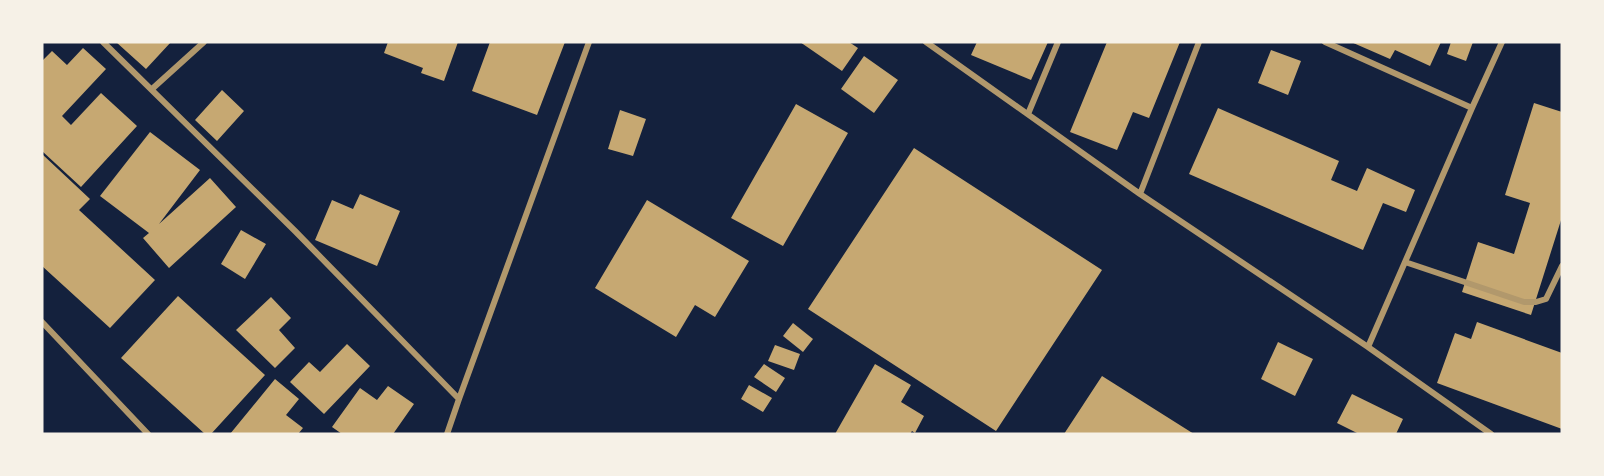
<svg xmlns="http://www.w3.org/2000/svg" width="1604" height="476" viewBox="0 0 1604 476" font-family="Overpass,sans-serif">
  <rect width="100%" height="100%" fill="#14213d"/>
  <path fill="#c6a872" d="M 116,42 L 171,42 L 146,69 Z
    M 388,42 L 458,42 L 444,81 L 421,73 L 423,68 L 384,53 Z
    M 490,42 L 565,42 L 537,115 L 472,91 Z
    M 800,42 L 849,42 L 858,48 L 842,71 Z
    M 977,42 L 1048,42 L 1031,80 L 971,55 Z
    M 1107,42 L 1180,42 L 1149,118 L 1133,112 L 1117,150 L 1070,132 Z
    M 1351,42 L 1441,42 L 1430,66 L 1395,50 L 1390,59 Z
    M 1451,42 L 1473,42 L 1466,61 L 1447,54 Z
    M 83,48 L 106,69 L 62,116 L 71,125 L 101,93 L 137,126 L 81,187 L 42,151 L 42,61 L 52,51 L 67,65 Z
    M 1271,50 L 1301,61 L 1288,95 L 1258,83 Z
    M 864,56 L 898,80 L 874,113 L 841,89 Z
    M 222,90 L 244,111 L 217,141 L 195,120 Z
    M 1534,103 L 1562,112 L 1562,217 L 1531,315 L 1462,292 L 1478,242 L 1514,254 L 1530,203 L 1505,195 Z
    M 796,104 L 848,133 L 783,246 L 731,218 Z
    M 1218,108 L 1339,161 L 1331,180 L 1357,191 L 1367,168 L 1415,190 L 1406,212 L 1383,203 L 1363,250 L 1189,174 Z
    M 620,110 L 646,119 L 633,156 L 608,149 Z
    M 150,132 L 200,170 L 159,224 L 210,178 L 236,207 L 169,268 L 143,238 L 149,233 L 100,196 Z
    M 914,148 L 1102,270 L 996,431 L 808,309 Z
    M 42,154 L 90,199 L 79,210 L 155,280 L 110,328 L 42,266 Z
    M 360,194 L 400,211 L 377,266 L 315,240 L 332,200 L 353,209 Z
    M 647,200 L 749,261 L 715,317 L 695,305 L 676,337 L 595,288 Z
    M 241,230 L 266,244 L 245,279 L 221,264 Z
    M 178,296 L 265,375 L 211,434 L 205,434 L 121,358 Z
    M 271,297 L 291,318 L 279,330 L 295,348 L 275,368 L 236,330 Z
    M 1477,322 L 1562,353 L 1562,429 L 1437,383 L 1455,333 L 1471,339 Z
    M 793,323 L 813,339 L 803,352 L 783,336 Z
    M 1278,342 L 1313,359 L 1295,396 L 1261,379 Z
    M 347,344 L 370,366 L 324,414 L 290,382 L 309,362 L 320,372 Z
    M 775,345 L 800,354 L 794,370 L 768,361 Z
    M 764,364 L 785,378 L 776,392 L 754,377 Z
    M 875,364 L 911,385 L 901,402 L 924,416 L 915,433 L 912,431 L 910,434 L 835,434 Z
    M 1102,376 L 1194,434 L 1064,434 Z
    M 275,379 L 299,399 L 286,415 L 303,428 L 298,434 L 230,434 Z
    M 749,385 L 772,398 L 763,412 L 741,399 Z
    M 388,386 L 414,404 L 393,434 L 342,434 L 332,427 L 360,388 L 377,400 Z
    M 1352,394 L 1403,419 L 1396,434 L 1359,434 L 1337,423 Z"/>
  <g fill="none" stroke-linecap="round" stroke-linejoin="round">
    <path stroke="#b1986c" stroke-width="6" d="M 103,42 L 295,231 L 459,399
      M 926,42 L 1140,194 L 1368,347 L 1491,434
      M 1325,42 L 1472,108
      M 152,89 L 204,42
      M 1028,114 L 1058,42
      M 1140,194 L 1199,42
      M 1405,262 L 1524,302 L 1536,302 L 1546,299 L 1562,266
      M 42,322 L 148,434
      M 1368,347 L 1472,108 L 1502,42
      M 447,434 L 459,399 L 589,42"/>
  </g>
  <rect width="1604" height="476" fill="none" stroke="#f6f1e7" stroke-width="87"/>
</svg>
